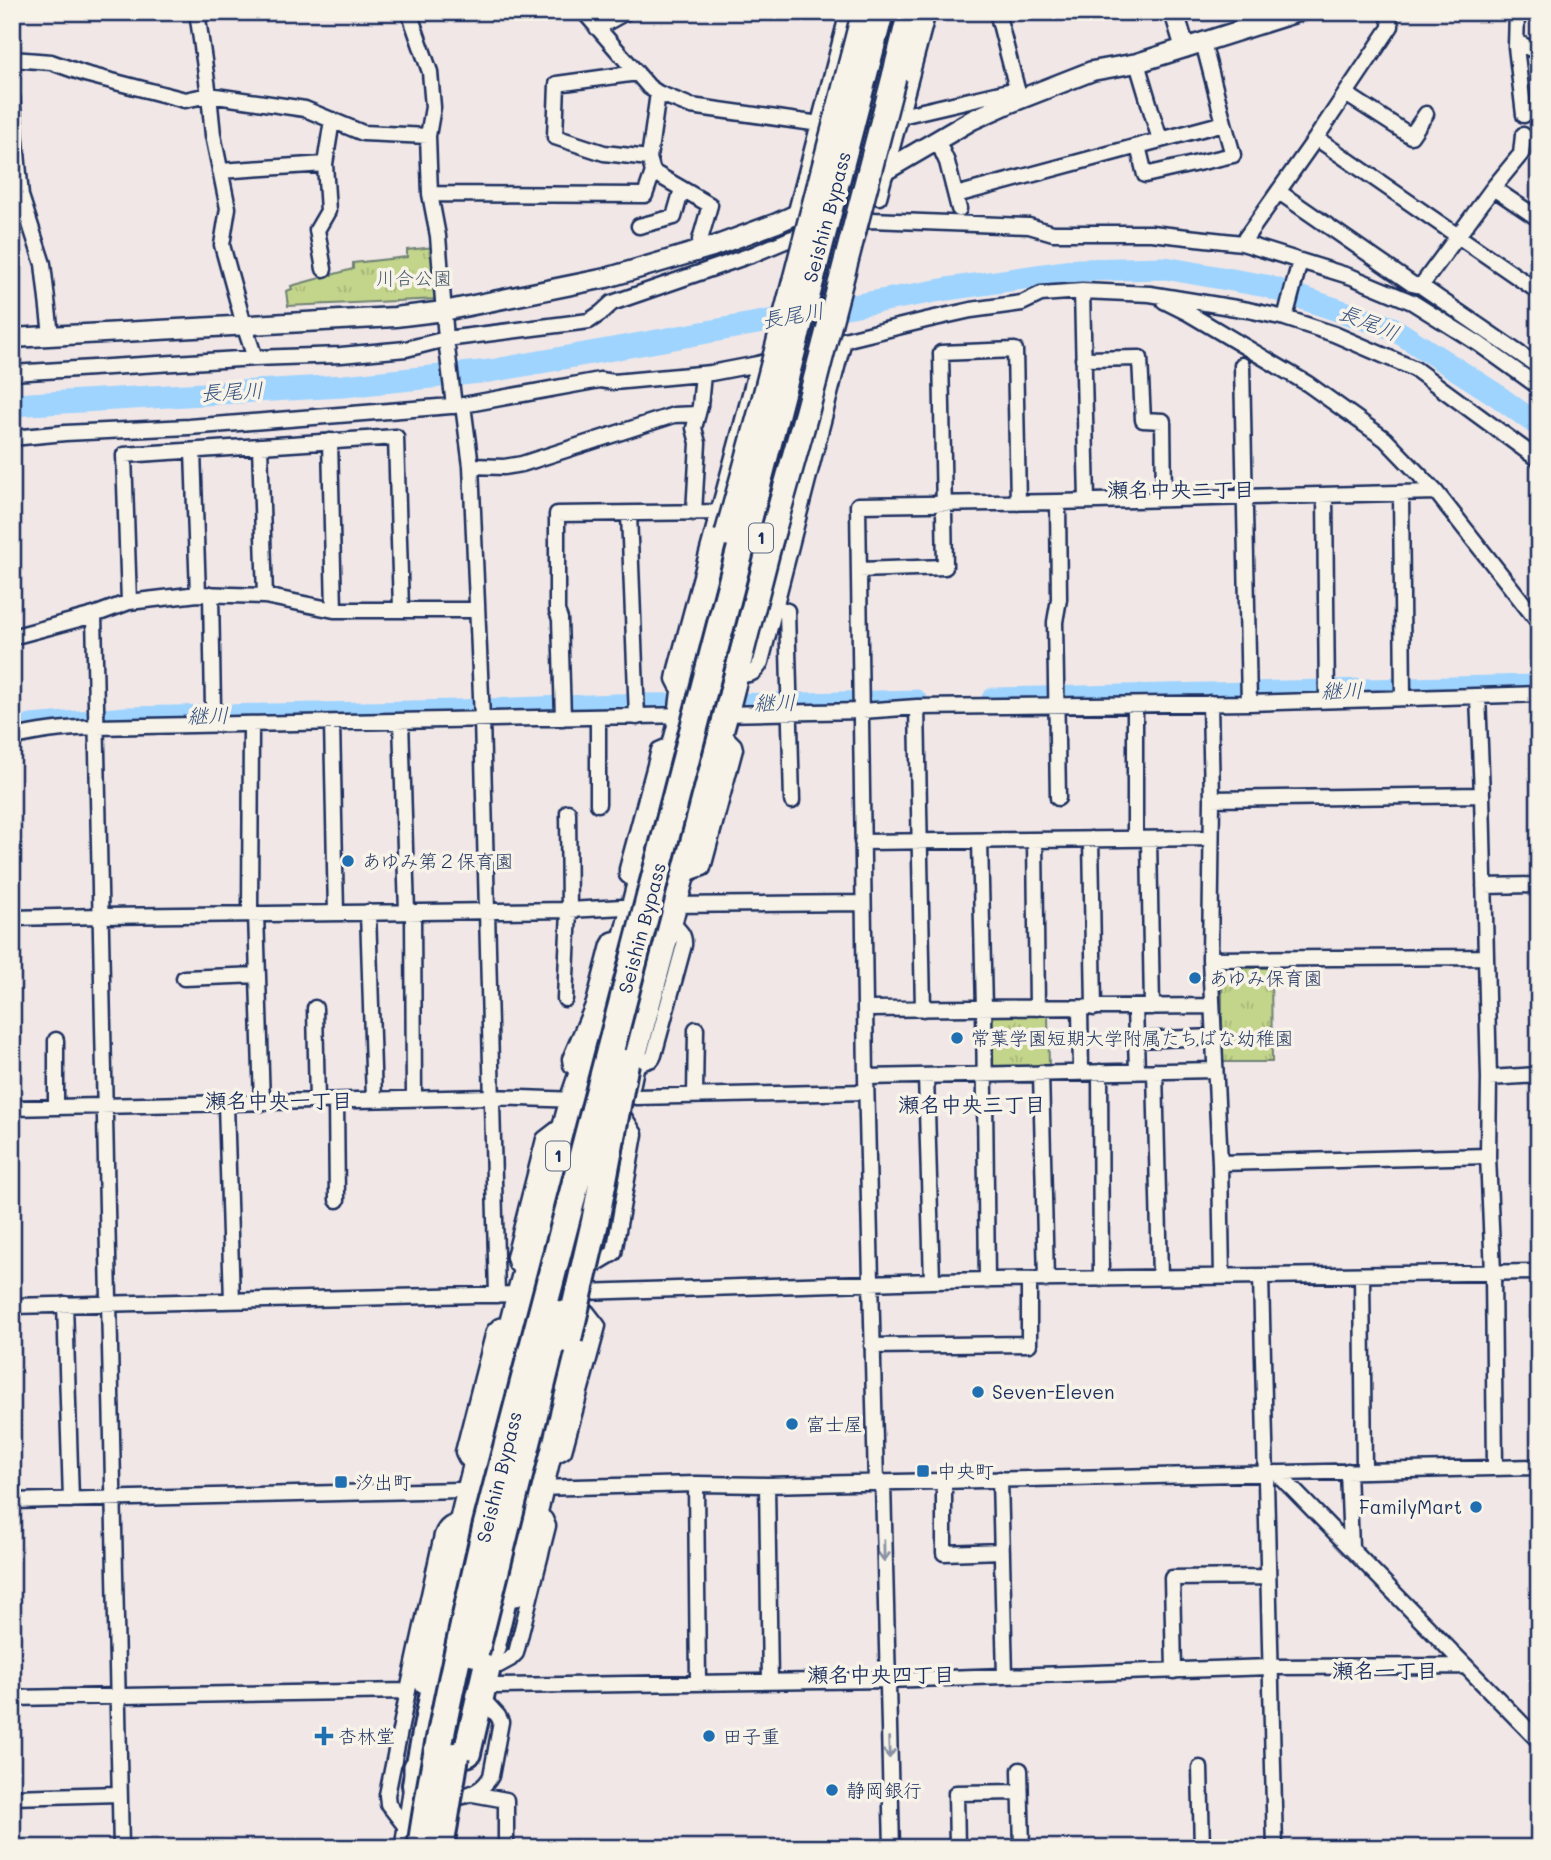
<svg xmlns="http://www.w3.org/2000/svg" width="1551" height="1860" viewBox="0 0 1551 1860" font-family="Mali,'Klee One',sans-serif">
  <defs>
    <pattern id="grass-tufts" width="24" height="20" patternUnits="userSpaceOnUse" patternTransform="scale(1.75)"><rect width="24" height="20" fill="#c3d58a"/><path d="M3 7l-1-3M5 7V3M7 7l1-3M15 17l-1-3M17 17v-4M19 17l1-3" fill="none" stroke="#a7b77a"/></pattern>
  </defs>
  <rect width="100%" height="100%" fill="#f1e7e7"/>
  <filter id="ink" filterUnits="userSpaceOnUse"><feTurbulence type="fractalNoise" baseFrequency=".0143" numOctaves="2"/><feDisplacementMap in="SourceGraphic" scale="14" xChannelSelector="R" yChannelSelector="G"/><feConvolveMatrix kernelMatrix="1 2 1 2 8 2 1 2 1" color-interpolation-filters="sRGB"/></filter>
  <g filter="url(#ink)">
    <path fill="url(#grass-tufts)" stroke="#6f8274" stroke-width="2" d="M 434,247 L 439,299 L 288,306 L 286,291 L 292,289 L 291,286 L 353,269 L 353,263 L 407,257 L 407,250 Z
      M 1232,968 L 1271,968 L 1272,1062 L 1222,1062 L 1222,981 Z
      M 992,1014 L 1048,1014 L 1049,1067 L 993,1069 L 989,1065 L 988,1020 Z"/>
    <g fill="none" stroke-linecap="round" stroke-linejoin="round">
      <path stroke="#9fd4fe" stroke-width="23" d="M 12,405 L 343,386 L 490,371 L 947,289 L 1079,270 L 1165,268 L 1266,286 L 1392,328 L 1495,394 L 1539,426
        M 993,699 L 1539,686
        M 12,731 L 31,726 L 126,718 L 458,711 L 616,705 L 803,704 L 916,701"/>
      <defs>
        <path id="minor" d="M 197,12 L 209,95 L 213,135 L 228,208 L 222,245 L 244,325 L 255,358
          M 409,12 L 430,72 L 433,107 L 428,136 L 430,194 L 438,236 L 446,339 L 454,406
          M 584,12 L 649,87 L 658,93 L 691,106 L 820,124 L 901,116 L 1017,89 L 1022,99
          M 997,12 L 1017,89
          M 1517,12 L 1516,47 L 1524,115
          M 597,28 L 626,12
          M 1203,42 L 1224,123
          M 1517,42 L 1539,53
          M 12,59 L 51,62 L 85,74 L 185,100 L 209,95 L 305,109 L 363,133 L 428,136
          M 1137,63 L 1160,140
          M 637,73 L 557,84 L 555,137 L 604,153 L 649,158
          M 1346,94 L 1411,136 L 1426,114
          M 12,97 L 21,196 L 14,197
          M 1316,138 L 1539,292
          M 937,140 L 947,162 L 959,209
          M 220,171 L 325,164
          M 653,172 L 710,205 L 700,240
          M 1493,188 L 1539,219
          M 1279,192 L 1412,284 L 1421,286 L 1539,367
          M 430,194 L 645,195 L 653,172 L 649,158 L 658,93
          M 956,195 L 1138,146 L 1224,123 L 1233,155 L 1145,175 L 1138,146
          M 21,196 L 43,264 L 51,335
          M 879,197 L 928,12
          M 795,215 L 848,12
          M 639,226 L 674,217 L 682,189
          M 1242,243 L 1316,138 L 1391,26 L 1387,12
          M 324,269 L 317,230 L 328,211 L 325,164 L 332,120
          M 1421,286 L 1493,188 L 1521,154 L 1523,135
          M 1082,291 L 1087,501
          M 1164,301 L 1188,313 L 1308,384 L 1385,439 L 1436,492 L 1539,623
          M 1285,318 L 1300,261
          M 1083,359 L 1140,358 L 1143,420 L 1163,421 L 1164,499
          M 1242,365 L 1249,703
          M 12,373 L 255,358 L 341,355 L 406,349 L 446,339 L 589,321 L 601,313 L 612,303 L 754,254 L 790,239 L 833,225 L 871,220 L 1029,226 L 1053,233 L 1151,233 L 1242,243 L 1352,277 L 1412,302 L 1479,344 L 1539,387
          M 463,405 L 471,466 L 482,719 L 497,1295
          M 12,438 L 65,433 L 189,427 L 463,405 L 600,380 L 614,382 L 711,373 L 758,364 L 844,340 L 926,320 L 971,310 L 1022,303 L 1041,294 L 1082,291 L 1150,294 L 1248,310 L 1285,318 L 1334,334 L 1415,369 L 1539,460
          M 330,441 L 334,610
          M 260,446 L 265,596
          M 193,451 L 198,594
          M 471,466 L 504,467 L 522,464 L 674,415 L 698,414
          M 1401,493 L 1403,697
          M 1325,495 L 1327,700
          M 1058,502 L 1059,599 L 1055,622 L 1058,798
          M 694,513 L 698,443 L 694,428 L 700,406 L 703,374
          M 629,514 L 637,717
          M 859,570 L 945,567 L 941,353 L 1015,350 L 1018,503
          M 211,594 L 213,708
          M 129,602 L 124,455 L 396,437 L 401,609
          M 775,607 L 787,611 L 792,801
          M 94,615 L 121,1848
          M 12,637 L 94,615 L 129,602 L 198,594 L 265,596 L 334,610 L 477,610
          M 735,676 C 749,674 754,676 761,662 L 844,340
          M 684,688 L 677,685 L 674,679 L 676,669 L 758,364
          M 1478,696 L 1482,795
          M 1210,703 L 1212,799 L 1210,959 L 1220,1163 L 1222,1277
          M 1135,705 L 1135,839
          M 917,707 L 923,1009
          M 719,714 L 862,711 L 917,707 L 1249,703 L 1539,694
          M 563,718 L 560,619 L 557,611 L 557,514 L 718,512
          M 401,721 L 407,912
          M 332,723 L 336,913
          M 12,738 C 41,730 68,728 97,727 L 688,715
          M 1212,799 L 1482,795 L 1489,1078 L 1488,1156 L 1493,1273 L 1495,1468
          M 598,804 L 598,718
          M 1091,839 L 1094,1008
          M 1149,839 L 1152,1007
          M 1035,840 L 1037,1008
          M 980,841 L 984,1009 L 987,1281
          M 862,842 L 1211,838
          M 683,875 L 703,868 L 735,749 L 734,745 L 721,732
          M 639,886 L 627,875 L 627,869 L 659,750 L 675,743
          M 1484,886 L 1539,885
          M 668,905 L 863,903
          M 368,912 L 374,1100
          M 413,912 L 414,1099
          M 250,914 L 251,725
          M 256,914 L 262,1103
          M 12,918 L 101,916 L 569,910 L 641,906
          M 1210,959 L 1486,957
          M 184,978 L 258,975
          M 565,999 L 569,910 L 568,812
          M 1135,1007 L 1137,1071
          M 315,1008 L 317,1102
          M 1080,1008 L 1081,1072
          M 865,1009 L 1212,1006
          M 56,1040 L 56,1107
          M 1136,1040 L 1214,1037
          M 632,1066 L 652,1059 L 654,1055 L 684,945 C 685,934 678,929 670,921
          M 1155,1071 L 1160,1277
          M 1100,1072 L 1101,1279
          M 1041,1073 L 1046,1280
          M 581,1075 L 571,1065 L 570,1059 L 594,1003 L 609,945 L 612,940 L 626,936
          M 926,1076 L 932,1281
          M 866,1077 L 1215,1070
          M 1489,1078 L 1539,1075
          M 695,1096 L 696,1029
          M 636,1097 L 866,1092
          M 336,1101 L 337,1200
          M 226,1104 L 232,1301
          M 12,1108 L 490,1097 L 577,1100
          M 1220,1163 L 1488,1156
          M 594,1265 L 614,1253 L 635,1134 L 623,1115
          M 526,1274 L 516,1264 L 514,1257 L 544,1139 L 557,1129 L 566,1127
          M 1362,1275 L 1364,1471
          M 1261,1277 L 1275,1848
          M 65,1304 L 71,1500
          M 12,1306 L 519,1294 L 932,1281 L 1539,1272
          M 872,1346 L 1029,1344 L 1029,1280
          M 546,1461 L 564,1451 L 598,1326 L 584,1308
          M 475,1467 L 466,1458 L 463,1452 L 494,1331 L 499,1326 L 512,1323
          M 1348,1471 L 1351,1547
          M 1277,1473 L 1539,1741
          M 1000,1479 L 1005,1676
          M 944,1481 L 944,1553 L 1002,1551
          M 876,1483 L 866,1077 L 858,505 L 1058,502 L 1436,492
          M 883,1483 L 892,1848
          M 696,1484 L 698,1683
          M 767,1485 L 770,1682
          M 535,1488 L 696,1484 L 767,1485 L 1539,1467
          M 12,1501 L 501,1489
          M 499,1665 L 510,1659 L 516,1653 L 548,1526 L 545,1519 L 534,1510
          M 1174,1671 L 1172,1578 L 1267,1577
          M 494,1686 L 887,1680 L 1270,1667 L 1466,1666
          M 12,1698 L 408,1691
          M 1200,1768 L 1202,1848
          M 1020,1770 L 1022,1848
          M 473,1794 L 506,1800 L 506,1848
          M 12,1797 L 119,1794
          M 460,1797 C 473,1794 484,1789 491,1776 L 501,1722 L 498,1716 L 488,1705
          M 409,1831 L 388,1804 L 387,1795 L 408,1691 L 442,1535 C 446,1525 451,1523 461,1521
          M 957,1848 L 956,1793 L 1020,1792"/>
        <path id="tertiary" d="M 1174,12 L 1185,48
          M 12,338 L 395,317 L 444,311 L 606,278 L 712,247 L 777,223 L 859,186 L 972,120 L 1010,103 L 1092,71 L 1137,63 L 1298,12"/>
        <path id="trunk" d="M 894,77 L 910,12
          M 628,1085 L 634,1056 L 726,714 L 769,546
          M 516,1594 L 581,1320
          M 425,1681 L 440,1610 L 469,1490 L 519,1294 L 572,1100 L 584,1065 L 613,986 L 679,728 L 684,688 L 727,534
          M 407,1848 L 416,1785 L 416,1767"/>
        <path id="motorway" d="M 467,1753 L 510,1568
          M 416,1785 L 440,1661"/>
      </defs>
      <use href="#minor" stroke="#1b2f5e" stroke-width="19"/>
      <use href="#tertiary" stroke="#1b2f5e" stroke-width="23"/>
      <use href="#trunk" stroke="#1b2f5e" stroke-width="28"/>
      <use href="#motorway" stroke="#1b2f5e" stroke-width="32"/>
      <use href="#minor" stroke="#f7f3e8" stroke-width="14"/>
      <use href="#tertiary" stroke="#f7f3e8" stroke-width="18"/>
      <use href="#trunk" stroke="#f7f3e8" stroke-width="23"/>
      <use href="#motorway" stroke="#f7f3e8" stroke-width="26"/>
      <defs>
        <path id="trunk-bridge" d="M 727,534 L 764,399 L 864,12
          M 769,546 L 807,411 L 894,77"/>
        <path id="motorway-bridge" d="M 568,1339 L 595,1222 L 625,1063
          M 475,1653 L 559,1314
          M 421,1848 C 437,1740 462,1634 486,1528 L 880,12
          M 440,1848 L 455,1756"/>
      </defs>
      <use href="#trunk-bridge" stroke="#1b2f5e" stroke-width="28" stroke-linecap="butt"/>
      <use href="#motorway-bridge" stroke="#1b2f5e" stroke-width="32" stroke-linecap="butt"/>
      <use href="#trunk-bridge" stroke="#f7f3e8" stroke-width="23"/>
      <use href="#motorway-bridge" stroke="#f7f3e8" stroke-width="26"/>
    </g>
    <defs><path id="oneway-shaft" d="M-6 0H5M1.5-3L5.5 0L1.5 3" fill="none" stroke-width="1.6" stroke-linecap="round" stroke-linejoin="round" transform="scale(1.75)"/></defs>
    <g stroke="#8991a3">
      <use href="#oneway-shaft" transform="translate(884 1551) rotate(89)"/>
      <use href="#oneway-shaft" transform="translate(889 1748) rotate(88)"/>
    </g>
  </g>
  <g fill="#1f6fb2" stroke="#f7f3e8" stroke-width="2.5">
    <circle cx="348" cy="861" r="7"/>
    <circle cx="1195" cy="978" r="7"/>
    <circle cx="957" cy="1038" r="7"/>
    <circle cx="978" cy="1392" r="7"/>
    <circle cx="792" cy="1424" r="7"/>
    <rect x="916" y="1464" width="14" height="14" rx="3.5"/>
    <rect x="334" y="1475" width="14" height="14" rx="3.5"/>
    <circle cx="1476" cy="1507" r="7"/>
    <path d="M320.5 1725.5h7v7h7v7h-7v7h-7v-7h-7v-7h7z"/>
    <circle cx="709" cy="1736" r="7"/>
    <circle cx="832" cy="1790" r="7"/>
  </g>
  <g text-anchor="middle" stroke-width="7" stroke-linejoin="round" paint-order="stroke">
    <g fill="#f7f3e8" stroke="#5d6a87" stroke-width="2">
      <rect x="749" y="523.5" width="24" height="29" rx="5"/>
      <rect x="546" y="1141.5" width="24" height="29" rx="5"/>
    </g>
    <g font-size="18" font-weight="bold" fill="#1b2f5e">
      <text x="761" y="544">1</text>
      <text x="558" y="1162">1</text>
    </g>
    <g font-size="19" fill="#1b2f5e" stroke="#f7f3e8">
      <text transform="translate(827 217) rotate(-75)" y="7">Seishin Bypass</text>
      <text transform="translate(642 928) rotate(-75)" y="7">Seishin Bypass</text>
      <text transform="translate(499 1477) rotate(-76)" y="7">Seishin Bypass</text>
    </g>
    <g font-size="19" fill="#455869" stroke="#f7f3e8">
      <text x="414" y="285">川合公園</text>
    </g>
    <g font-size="19" fill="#1b2f5e" stroke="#f7f3e8" text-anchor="start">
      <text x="362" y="868">あゆみ第２保育園</text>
      <text x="1209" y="985">あゆみ保育園</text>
      <text x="971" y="1045">常葉学園短期大学附属たちばな幼稚園</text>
      <text x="992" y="1399">Seven-Eleven</text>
      <text x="806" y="1431">富士屋</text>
      <text x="937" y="1478">中央町</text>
      <text x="355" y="1489">汐出町</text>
      <text x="1462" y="1514" text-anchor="end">FamilyMart</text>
      <text x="338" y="1743">杏林堂</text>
      <text x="723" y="1743">田子重</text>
      <text x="846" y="1797">静岡銀行</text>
    </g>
    <g font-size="21" font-style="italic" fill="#35507e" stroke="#f7f3e8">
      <text transform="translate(793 316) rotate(-10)" y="7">長尾川</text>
      <text transform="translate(1369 323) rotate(22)" y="7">長尾川</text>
      <text transform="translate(232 392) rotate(-3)" y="7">長尾川</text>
      <text transform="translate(1342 691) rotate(-1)" y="7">継川</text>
      <text transform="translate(775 703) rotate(-1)" y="7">継川</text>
      <text transform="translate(208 716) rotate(-1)" y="7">継川</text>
    </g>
    <g font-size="21" font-weight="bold" fill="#1b2f5e" stroke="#f7f3e8">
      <text x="1181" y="497">瀬名中央二丁目</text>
      <text x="279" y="1108">瀬名中央一丁目</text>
      <text x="972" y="1112">瀬名中央三丁目</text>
      <text x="1385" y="1678">瀬名一丁目</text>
      <text x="881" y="1682">瀬名中央四丁目</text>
    </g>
  </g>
  <rect width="1551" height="1860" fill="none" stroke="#f7f3e8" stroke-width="42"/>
  <rect x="21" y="21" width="1509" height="1818" fill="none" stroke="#1b2f5e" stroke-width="2.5" filter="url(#ink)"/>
</svg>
